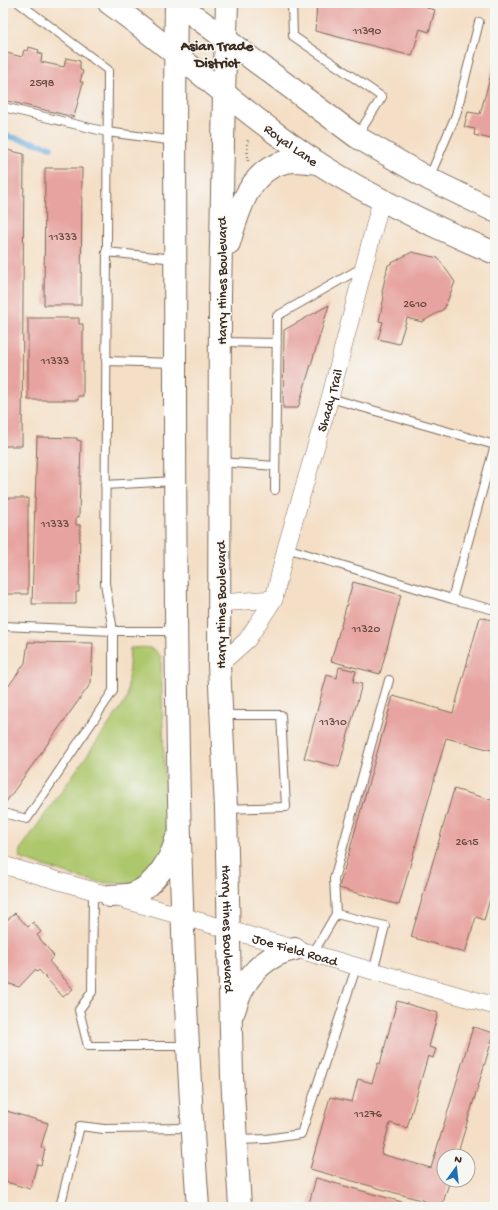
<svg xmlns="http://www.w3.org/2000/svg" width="498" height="1210" viewBox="0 0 498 1210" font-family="'Gochi Hand',sans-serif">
  <rect width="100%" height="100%" fill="#f6f6f2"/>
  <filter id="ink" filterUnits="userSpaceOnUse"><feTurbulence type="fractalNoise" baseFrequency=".025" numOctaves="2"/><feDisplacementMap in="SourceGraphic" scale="8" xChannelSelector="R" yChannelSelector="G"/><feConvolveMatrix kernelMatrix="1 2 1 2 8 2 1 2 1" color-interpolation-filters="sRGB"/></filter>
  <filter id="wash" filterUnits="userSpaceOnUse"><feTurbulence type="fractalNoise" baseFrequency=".012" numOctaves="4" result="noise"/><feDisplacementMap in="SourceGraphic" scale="16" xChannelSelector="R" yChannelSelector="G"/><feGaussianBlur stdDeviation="0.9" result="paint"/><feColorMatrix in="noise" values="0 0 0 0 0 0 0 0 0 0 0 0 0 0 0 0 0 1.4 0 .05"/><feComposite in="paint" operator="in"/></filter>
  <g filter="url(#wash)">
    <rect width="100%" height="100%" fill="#f4dfc6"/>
    <path fill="#adc76c" stroke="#747845" d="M 130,648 C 144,648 152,644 161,657 L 166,830 L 163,851 L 148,873 L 133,883 L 105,883 L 84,879 L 19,858 L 22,847 L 127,699 Z"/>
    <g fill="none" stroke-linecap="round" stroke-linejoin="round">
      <path stroke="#68aadc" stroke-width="5.5" d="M 3,135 L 51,147"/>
    </g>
    <g id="blocks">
      <path fill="#e7a39f" d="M 317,3 L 428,3 L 427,8 L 435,10 L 429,32 L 420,29 L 412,56 L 315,31 Z
        M 29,47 L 39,50 L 38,53 L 42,54 L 41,62 L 64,67 L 66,58 L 80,61 L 80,70 L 83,71 L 80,82 L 83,82 L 74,117 L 3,100 L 3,52 L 22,57 L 24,50 L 28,51 Z
        M 495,60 L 495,140 L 474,135 L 475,129 L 464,127 L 468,112 L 480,114 Z
        M 3,149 L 24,154 L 22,446 L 3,446 Z
        M 45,168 L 82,168 L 81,305 L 44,305 Z
        M 412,252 L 438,258 L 455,282 L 444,309 L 422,322 L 407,318 L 399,344 L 378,339 L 383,322 L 379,321 L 384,297 L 382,292 L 388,265 Z
        M 329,305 L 298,408 L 283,408 L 284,330 Z
        M 28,318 L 79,318 L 79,324 L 83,324 L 83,396 L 78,396 L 78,400 L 28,400 Z
        M 37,437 L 77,438 L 77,440 L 81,441 L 79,517 L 76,517 L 76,525 L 80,525 L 79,592 L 76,592 L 76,604 L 32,604 Z
        M 3,498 L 28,498 L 28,594 L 3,594 Z
        M 353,582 L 401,595 L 380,674 L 331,661 Z
        M 480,617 L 495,621 L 495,751 L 446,738 L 399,905 L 339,888 L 393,696 L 453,713 Z
        M 28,642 L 93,643 L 91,683 L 6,802 L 3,800 L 3,694 L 25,663 Z
        M 339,667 L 356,671 L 353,682 L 362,684 L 339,767 L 304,758 L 327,675 L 337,678 Z
        M 454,789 L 495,801 L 495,882 L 484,920 L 476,917 L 465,953 L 411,937 Z
        M 15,913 L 28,927 L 33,922 L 41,932 L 37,935 L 54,956 L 49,961 L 73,989 L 63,997 L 39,970 L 37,972 L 35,970 L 19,987 L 3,982 L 3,924 Z
        M 397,1001 L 438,1013 L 429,1047 L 436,1049 L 433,1058 L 428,1056 L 407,1128 L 390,1123 L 381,1154 L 431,1168 L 473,1027 L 494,1033 L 457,1156 L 444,1156 L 444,1180 L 450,1180 L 442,1206 L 310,1169 L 330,1097 L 352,1102 L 358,1079 L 372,1083 L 378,1063 L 380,1064 Z
        M 3,1110 L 48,1123 L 41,1147 L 45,1149 L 41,1165 L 37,1164 L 30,1189 L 3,1181 Z
        M 316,1178 L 420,1207 L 308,1207 Z"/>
    </g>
  </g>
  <g filter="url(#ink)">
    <use href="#blocks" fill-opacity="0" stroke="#7c6959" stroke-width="1"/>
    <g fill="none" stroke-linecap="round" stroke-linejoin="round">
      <defs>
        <path id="service" d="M 292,3 L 293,36 L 382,97 L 357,136
          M 3,107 L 107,132 L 175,141
          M 429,178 L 456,115 L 479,22
          M 106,252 L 175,259
          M 221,342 L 277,343
          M 106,361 L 175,363
          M 330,398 L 495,445
          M 220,462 L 275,466
          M 105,485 L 174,481
          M 275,490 L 277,316 L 363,267
          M 286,548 L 452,599 L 495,610
          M 452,599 L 495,445
          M 3,626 L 113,631 L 105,583 L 108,70 L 19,3
          M 222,715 L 281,715 L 286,807 L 227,809
          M 3,813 L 27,819 L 113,691 L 113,631 L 176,631
          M 93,891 L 92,992 L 79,1010 L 88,1046 L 187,1046
          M 336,914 L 385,926 L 373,972
          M 312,955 L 336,914 L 334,879 L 389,680
          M 236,1140 L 266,1139 L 301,1134 L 356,968
          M 60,1207 L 80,1126 L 104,1129 L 191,1128"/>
        <g id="minor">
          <path d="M 219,603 L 274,599"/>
          <path id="s1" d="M 219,665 L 247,640 L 274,599 L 286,548 L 330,398 L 381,201"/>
          <path id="s2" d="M 3,865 L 495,1006"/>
        </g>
        <g id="secondary">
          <path id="s3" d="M 109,3 C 180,54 244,114 318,163 C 374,199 434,227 495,253"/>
          <path d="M 177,3 L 357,137 L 429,179 L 495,211"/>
        </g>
        <g id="primary">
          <path d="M 176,3 C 174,122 176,241 175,360 C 175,643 177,925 198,1207"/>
          <path id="s4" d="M 227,3 L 224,93 L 220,295 L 219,665 L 226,809 L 232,1076 L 240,1207"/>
          <path d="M 229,243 C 239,210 250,164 293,161 C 301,161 309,162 318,163"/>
          <path d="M 110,896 C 118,895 128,896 135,893 C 154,886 172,858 176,840"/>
          <path d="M 234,1011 C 243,980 261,956 295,949"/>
        </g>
      </defs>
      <use href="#service" stroke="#7c6959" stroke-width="10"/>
      <use href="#minor" stroke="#7c6959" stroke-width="18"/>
      <use href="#secondary" stroke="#7c6959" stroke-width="24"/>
      <use href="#primary" stroke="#7c6959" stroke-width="24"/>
      <path stroke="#7c6959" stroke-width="2.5" stroke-dasharray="1 3" stroke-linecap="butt" d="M 248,161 L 247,142 L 249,138"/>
      <use href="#service" stroke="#fff" stroke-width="8"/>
      <use href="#minor" stroke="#fff" stroke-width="17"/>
      <use href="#secondary" stroke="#fff" stroke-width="22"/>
      <use href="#primary" stroke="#fff" stroke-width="22"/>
    </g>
  </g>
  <g text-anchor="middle" stroke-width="3" stroke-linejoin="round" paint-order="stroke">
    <g font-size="12" fill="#66483e">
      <text x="367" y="34">11390</text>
      <text x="42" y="86">2598</text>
      <text x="63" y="240">11333</text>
      <text x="415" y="307">2610</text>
      <text x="55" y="364">11333</text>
      <text x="55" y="527">11333</text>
      <text x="366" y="632">11320</text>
      <text x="333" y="725">11310</text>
      <text x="467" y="845">2615</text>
      <text x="368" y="1117">11276</text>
    </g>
    <g font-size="14" fill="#3b2a1e" stroke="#f6f6f2">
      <text dy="5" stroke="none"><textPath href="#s3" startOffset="231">Royal Lane</textPath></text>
      <text transform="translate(221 281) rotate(-90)" y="5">Harry Hines Boulevard</text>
      <text dy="5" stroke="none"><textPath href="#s1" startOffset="293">Shady Trail</textPath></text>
      <text transform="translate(220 605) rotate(-90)" y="5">Harry Hines Boulevard</text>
      <text dy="5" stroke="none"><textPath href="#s4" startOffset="926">Harry Hines Boulevard</textPath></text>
      <text dy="5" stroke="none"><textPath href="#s2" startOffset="304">Joe Field Road</textPath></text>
    </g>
    <g font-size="15" font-weight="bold" fill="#3b2a1e" stroke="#f6f6f2">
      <text x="217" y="50">Asian Trade<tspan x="217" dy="17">District</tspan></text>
    </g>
  </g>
  <rect width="498" height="1210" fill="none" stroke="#f6f6f2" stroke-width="16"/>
  <g transform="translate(456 1168) rotate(15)"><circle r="19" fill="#f6f6f2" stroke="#aba49d"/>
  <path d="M0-3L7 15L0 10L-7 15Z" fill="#1f6fb2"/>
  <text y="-6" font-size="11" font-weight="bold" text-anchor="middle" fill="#3b2a1e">N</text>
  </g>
</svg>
